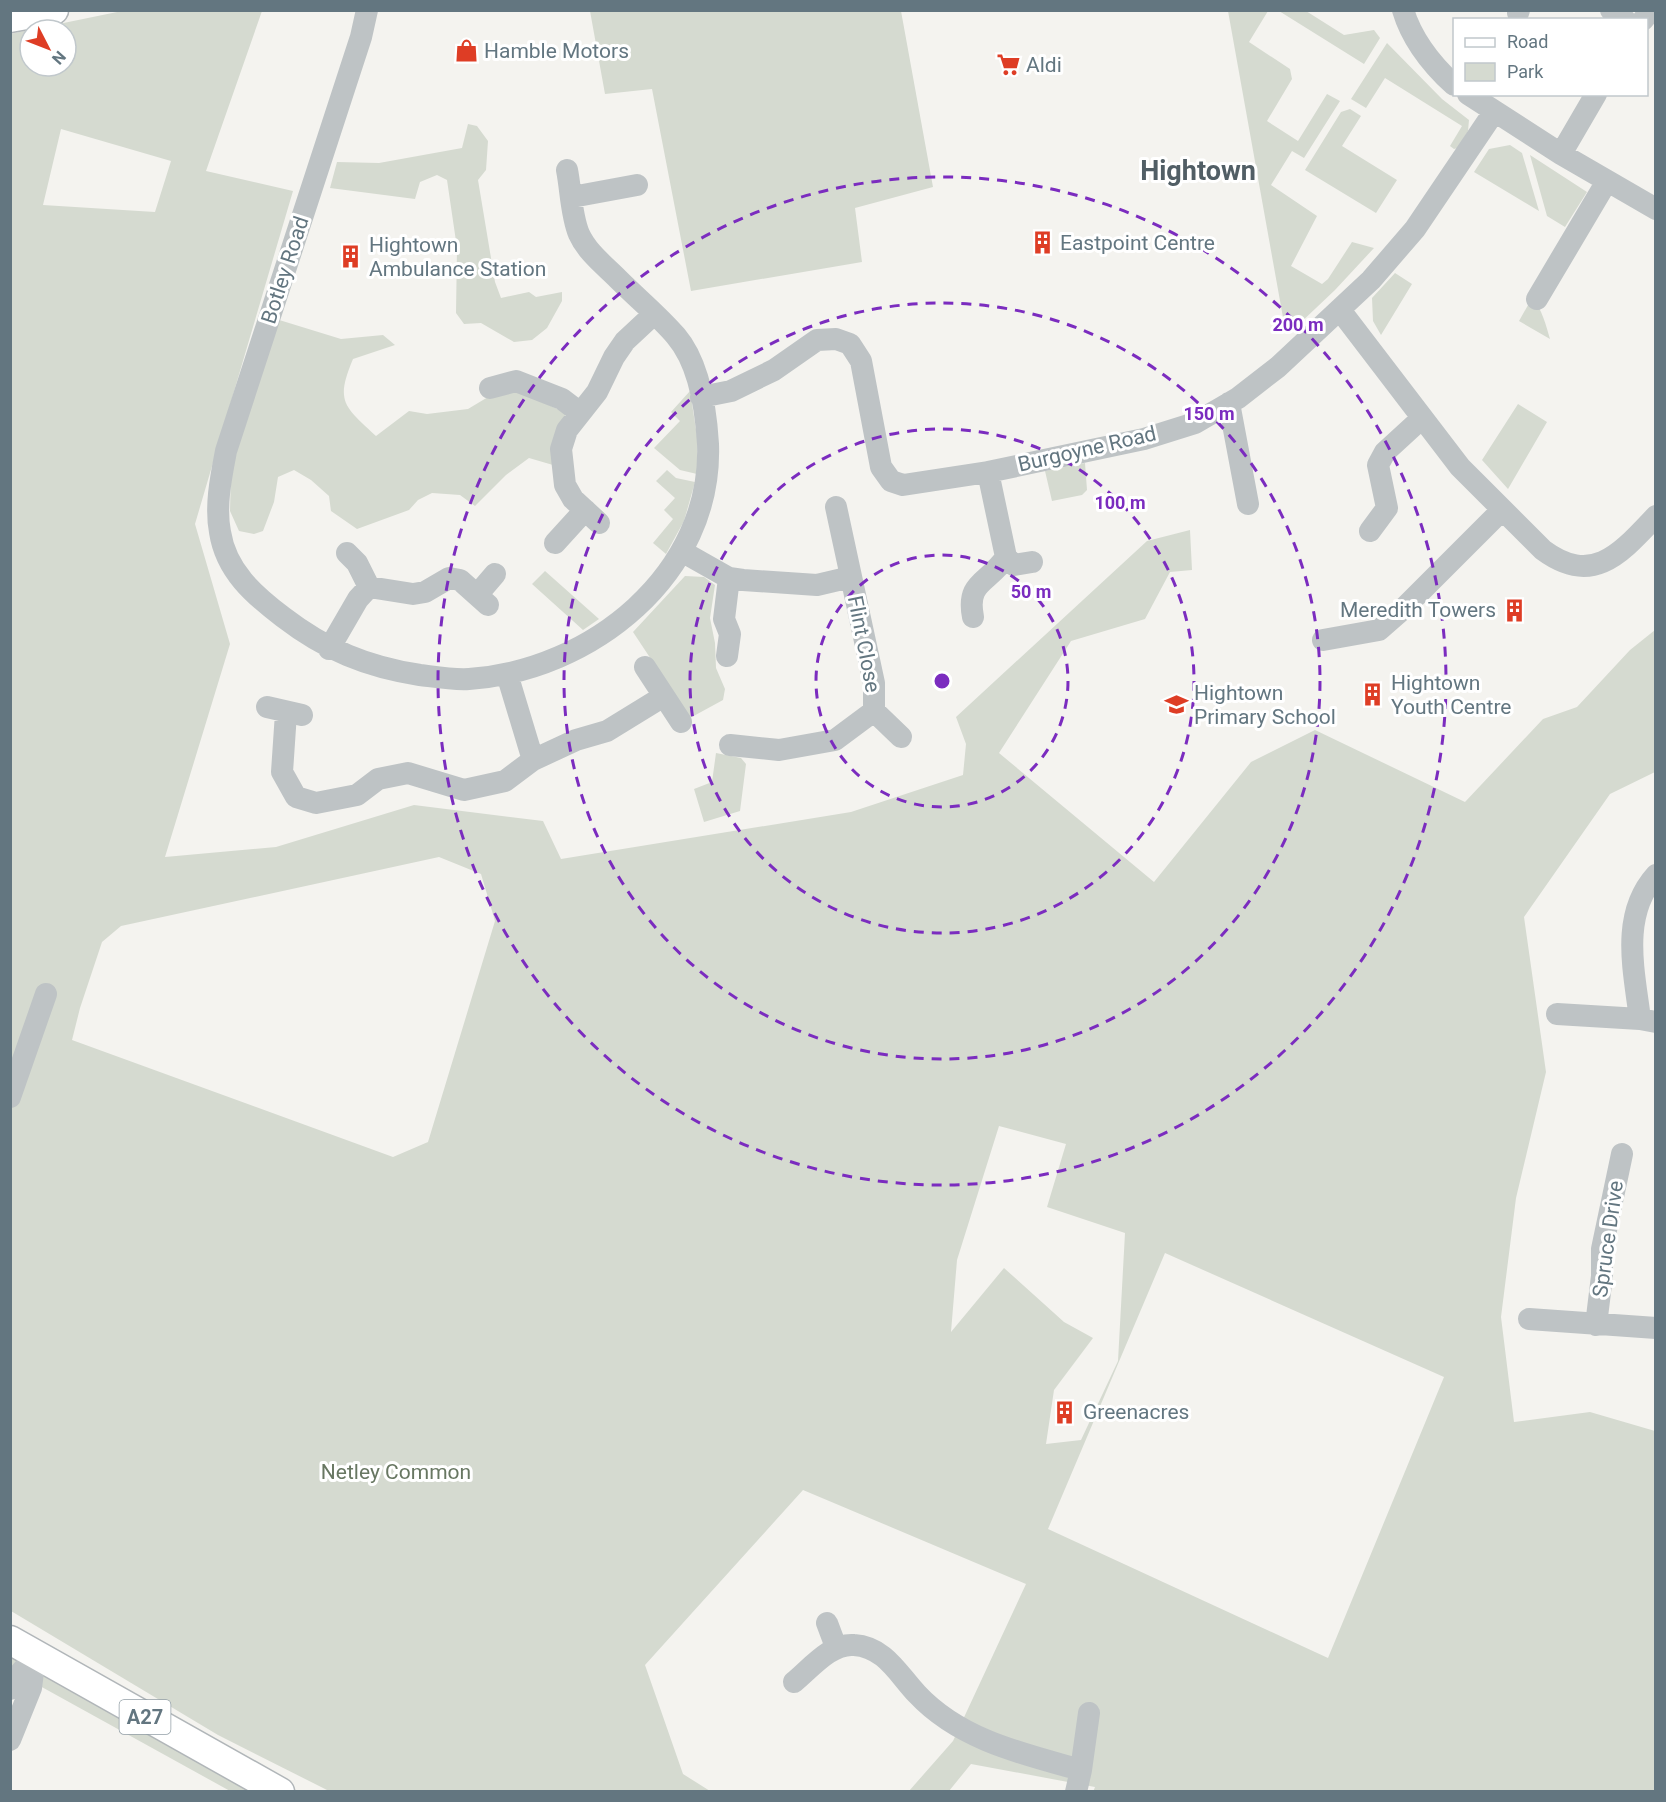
<svg xmlns="http://www.w3.org/2000/svg" width="1666" height="1802" viewBox="0 0 1666 1802" font-family="Roboto,sans-serif">
  <rect width="100%" height="100%" fill="#f4f3ef"/>
  <path fill="#d5dad0" fill-rule="evenodd" d="M 122,11 L 262,11 L 206,171 L 293,191 L 195,524 L 230,644 L 165,857 L 276,847 L 414,805 L 543,821 L 561,859 L 851,812 L 963,775 L 966,744 L 956,717 L 1147,541 L 1190,530 L 1192,570 L 1170,572 L 1145,619 L 1071,641 L 999,753 L 1154,882 L 1251,762 L 1315,730 L 1465,802 L 1543,719 L 1577,707 L 1630,650 L 1655,630 L 1655,772 L 1610,794 L 1524,917 L 1546,1072 L 1516,1198 L 1501,1317 L 1514,1422 L 1590,1412 L 1655,1431 L 1655,1791 L 1093,1792 L 1095,1787 L 971,1764 L 949,1791 L 909,1791 L 953,1741 L 1026,1584 L 803,1490 L 645,1665 L 683,1774 L 710,1791 L 329,1791 L 218,1735 L 11,1611 L 10,34 ZM 30,30 L 66,30 L 66,66 L 30,66 ZM 61,129 L 171,161 L 155,212 L 43,205 ZM 439,857 L 481,874 L 495,921 L 428,1142 L 393,1157 L 72,1040 L 80,1008 L 102,942 L 121,926 ZM 999,1126 L 1066,1144 L 1047,1207 L 1125,1233 L 1118,1361 L 1081,1440 L 1046,1444 L 1054,1390 L 1093,1338 L 1064,1322 L 1004,1268 L 951,1332 L 957,1260 ZM 1165,1253 L 1444,1377 L 1328,1658 L 1048,1529 Z
    M 590,11 L 901,11 L 933,187 L 855,208 L 862,262 L 691,291 L 652,89 L 605,94 Z
    M 1228,11 L 1268,11 L 1249,42 L 1290,69 L 1292,79 L 1267,121 L 1298,141 L 1327,94 L 1340,101 L 1304,158 L 1292,151 L 1271,185 L 1317,216 L 1291,266 L 1322,284 L 1328,279 L 1352,242 L 1374,248 L 1335,290 L 1297,326 L 1284,323 Z
    M 1279,11 L 1306,11 L 1344,35 L 1374,30 L 1380,38 L 1364,64 Z
    M 1387,43 L 1442,99 L 1469,120 L 1468,131 L 1458,148 L 1454,149 L 1450,146 L 1462,126 L 1385,78 L 1366,108 L 1351,99 Z
    M 1350,109 L 1361,116 L 1342,146 L 1397,180 L 1376,213 L 1305,170 L 1341,112 Z
    M 468,124 L 477,126 L 488,141 L 486,170 L 478,180 L 495,282 L 501,298 L 529,292 L 536,297 L 562,292 L 562,301 L 547,328 L 532,340 L 514,342 L 481,323 L 464,324 L 456,313 L 457,248 L 447,180 L 437,175 L 420,182 L 415,199 L 330,188 L 337,162 L 379,163 L 462,148 Z
    M 1510,145 L 1522,153 L 1539,211 L 1474,172 L 1489,149 Z
    M 1530,155 L 1587,192 L 1565,227 L 1547,216 Z
    M 1395,273 L 1412,284 L 1381,335 L 1373,321 L 1372,298 Z
    M 1532,298 C 1542,309 1546,325 1550,339 L 1519,321 Z
    M 276,319 L 341,339 L 383,335 L 395,345 L 353,359 C 335,402 344,406 376,436 L 409,411 L 427,414 L 468,409 L 488,397 L 512,388 L 566,413 L 553,465 L 529,458 L 506,475 L 475,506 L 460,495 L 432,493 L 418,500 L 409,510 L 357,529 L 331,511 L 329,496 L 311,480 L 294,470 L 278,477 L 274,502 L 263,531 L 254,534 L 239,531 L 230,511 L 231,471 Z
    M 690,391 L 697,436 L 697,474 L 680,470 L 654,448 L 680,421 L 671,412 Z
    M 1518,404 L 1547,422 L 1508,489 L 1482,460 Z
    M 1085,463 L 1087,490 L 1082,495 L 1052,501 L 1045,471 Z
    M 667,470 L 676,478 L 695,482 L 684,521 L 666,554 L 653,543 L 673,519 L 664,510 L 675,498 L 656,481 Z
    M 545,571 L 599,619 L 583,630 L 532,584 Z
    M 685,576 L 704,577 L 715,585 L 710,618 L 715,643 L 716,668 L 725,689 L 723,700 L 690,718 L 633,632 Z
    M 716,753 L 741,758 L 746,764 L 740,811 L 704,822 L 694,789 L 712,782 Z
    M 10,1656 L 258,1791 L 230,1791 L 11,1670 Z"/>
  <g fill="none" stroke-linecap="round" stroke-linejoin="round">
    <defs>
      <path id="major" d="M 10,18 L 54,10
        M 10,1640 L 280,1792"/>
    </defs>
    <use href="#major" stroke="#b1b6b9" stroke-width="31"/>
    <path stroke="#bec3c5" stroke-width="22" d="M 367,10 L 361,37 L 226,451 C 221,477 215,506 220,532 C 226,571 254,595 283,617 C 326,650 367,667 420,675 C 436,677 453,680 469,679 C 591,671 713,574 708,444 C 706,410 699,363 676,336 C 659,316 637,298 618,279 C 604,265 587,252 579,234 C 571,215 571,190 567,170
      M 1403,10 C 1412,40 1431,64 1454,85
      M 1611,10 L 1625,20
      M 1518,13 L 1519,10
      M 1643,20 L 1651,10
      M 1468,94 L 1561,154 L 1656,209
      M 1561,154 L 1596,94
      M 572,197 L 637,185
      M 1537,299 L 1607,181
      M 1340,310 L 1460,467 L 1543,550 C 1593,587 1621,553 1656,516
      M 490,388 L 516,381 L 562,399 L 579,412
      M 701,397 L 731,391 L 774,370 L 817,340 L 836,339 L 850,344 L 861,361 L 881,467 L 891,481 L 903,485 L 988,472 L 1144,439 L 1195,423 L 1238,398 L 1278,367 L 1371,280 L 1415,229 L 1494,112
      M 1229,403 L 1248,504
      M 988,472 L 1006,557
      M 599,523 L 573,499 L 565,485 L 561,449 L 567,430 L 597,392 L 614,357 L 625,341 L 654,314
      M 1370,531 L 1387,508 L 1378,465 L 1385,452 L 1421,419
      M 555,543 L 585,510
      M 683,552 L 729,578 L 743,580 L 817,585 L 851,577
      M 347,553 L 357,563 L 369,587
      M 477,595 L 495,574
      M 973,617 C 966,581 988,584 1006,557 L 1014,565 L 1032,562
      M 1323,640 L 1379,630 L 1403,609 L 1502,510
      M 329,649 L 358,599 L 369,587 L 413,594 L 425,592 L 449,578 L 460,580 L 488,605
      M 727,656 L 730,634 L 724,619 L 729,578
      M 645,667 L 681,722
      M 507,674 L 533,760
      M 267,707 L 302,715
      M 874,711 L 901,737
      M 286,713 L 282,772 L 296,797 L 316,803 L 357,795 L 378,779 L 408,773 L 464,790 L 505,781 L 533,760 L 576,740 L 607,731 L 664,696
      M 730,745 L 779,750 L 835,740 L 874,711 L 874,683 L 836,507
      M 1557,1014 L 1640,1019 L 1656,1022
      M 1640,1019 C 1634,970 1620,915 1656,875
      M 10,1097 L 46,994
      M 1529,1319 L 1656,1328
      M 1596,1325 L 1602,1276 L 1602,1249 L 1622,1154
      M 827,1623 L 836,1647
      M 794,1682 C 811,1668 831,1643 854,1645 C 885,1647 898,1674 917,1694 C 960,1740 1023,1754 1081,1770
      M 10,1689 L 14,1680 L 35,1656
      M 10,1740 L 31,1688 L 35,1656
      M 1076,1792 L 1081,1770 L 1089,1713"/>
    <use href="#major" stroke="#fff" stroke-width="28"/>
  </g>
  <g fill="none" stroke="#7b2cbf" stroke-width="3" stroke-dasharray="10 8">
    <circle cx="942" cy="681" r="126"/>
    <circle cx="942" cy="681" r="252"/>
    <circle cx="942" cy="681" r="378"/>
    <circle cx="942" cy="681" r="504"/>
  </g>
  <defs>
    <symbol id="shop-bare" viewBox="-9 -9 18 18"><path d="M-5-2.5h2.3a2.7 3.5 0 0 1 5.4 0H5L5.5 6h-11ZM-1.5-2.5h3a1.5 2.3 0 0 0-3 0Z" fill="#de3d25" stroke="#fff" stroke-width="2.5" paint-order="stroke"/></symbol>
    <symbol id="supermarket-bare" viewBox="-9 -9 18 18"><path d="M-6-5.5h2.5l.6 2H6L4.5 2H-2.5L-4.4-4H-6ZM-1.5 3.2a1.3 1.3 0 1 0 .1 0ZM3 3.2a1.3 1.3 0 1 0 .1 0Z" fill="#de3d25" stroke="#fff" stroke-width="2.5" paint-order="stroke"/></symbol>
    <symbol id="building-bare" viewBox="-9 -9 18 18"><path d="M-4-6H4V6H1V3H-1V6H-4ZM-2.5-4.3h1.7v1.8h-1.7ZM.8-4.3h1.7v1.8H.8ZM-2.5-1h1.7V.8h-1.7ZM.8-1h1.7V.8H.8Z" fill="#de3d25" stroke="#fff" stroke-width="2.5" paint-order="stroke"/></symbol>
    <symbol id="school-bare" viewBox="-9 -9 18 18"><path d="M0-5L7-2L0 1L-7-2ZM-4 1L0 2.5L4 1V4Q0 6-4 4Z" fill="#de3d25" stroke="#fff" stroke-width="2.5" paint-order="stroke"/></symbol>
  </defs>
  <g fill-rule="evenodd">
    <use href="#shop-bare" x="450" y="34" width="33" height="33"/>
    <use href="#supermarket-bare" x="992" y="48" width="33" height="33"/>
    <use href="#building-bare" x="1026" y="226" width="33" height="33"/>
    <use href="#building-bare" x="334" y="240" width="33" height="33"/>
    <use href="#building-bare" x="1498" y="594" width="33" height="33"/>
    <use href="#building-bare" x="1356" y="678" width="33" height="33"/>
    <use href="#school-bare" x="1160" y="688" width="33" height="33"/>
    <use href="#building-bare" x="1048" y="1396" width="33" height="33"/>
  </g>
  <g text-anchor="middle" stroke-width="6" stroke-linejoin="round" paint-order="stroke">
    <rect fill="#fff" stroke="#929fa6" stroke-width="1.5" x="119.5" y="1700" width="51" height="34" rx="4.5"/>
    <g font-size="20" font-weight="bold" fill="#637680">
      <text x="145" y="1724">A27</text>
    </g>
    <g font-size="21" fill="#637680" stroke="#fff" text-anchor="start">
      <text x="484" y="58">Hamble Motors</text>
      <text x="1026" y="72">Aldi</text>
      <text x="1060" y="250">Eastpoint Centre</text>
      <text x="369" y="252">Hightown<tspan x="369" dy="24">Ambulance Station</tspan></text>
      <text x="1496" y="617" text-anchor="end">Meredith Towers</text>
      <text x="1391" y="690">Hightown<tspan x="1391" dy="24">Youth Centre</tspan></text>
      <text x="1194" y="700">Hightown<tspan x="1194" dy="24">Primary School</tspan></text>
      <text x="1083" y="1419">Greenacres</text>
    </g>
    <g font-size="21" fill="#637680" stroke="#fff">
      <text transform="translate(285 270) rotate(-72)" y="7">Botley Road</text>
      <text transform="translate(1087 449) rotate(-13)" y="7">Burgoyne Road</text>
      <text transform="translate(864 644) rotate(79)" y="7">Flint Close</text>
      <text transform="translate(1608 1239) rotate(-82)" y="7">Spruce Drive</text>
    </g>
    <g font-size="21" fill="#687762" stroke="#fff">
      <text x="396" y="1479">Netley Common</text>
    </g>
    <g font-size="27" font-weight="bold" fill="#515e65" stroke="#fff">
      <text x="1198" y="180">Hightown</text>
    </g>
  </g>
  <circle cx="942" cy="681" r="9" fill="#7b2cbf" stroke="#fff" stroke-width="3"/>
  <g font-size="18" text-anchor="middle" font-weight="bold" fill="#7b2cbf" stroke="#fff" stroke-width="6" stroke-linejoin="round" paint-order="stroke">
    <text x="1298" y="331">200 m</text>
    <text x="1209" y="420">150 m</text>
    <text x="1120" y="509">100 m</text>
    <text x="1031" y="598">50 m</text>
  </g>
  <rect width="1666" height="1802" fill="none" stroke="#637680" stroke-width="24"/>
  <rect x="1453" y="18" width="195" height="78" fill="#ffffff" stroke="#c1c8cc" stroke-width="1.5"/>
  <rect x="1465" y="38" width="30" height="9" fill="#ffffff" stroke="#c1c8cc" stroke-width="1.5"/>
  <text x="1507" y="48" font-size="18" fill="#637680">Road</text>
  <rect x="1465" y="63" width="30" height="18" fill="#d5dad0" stroke="#c1c8cc" stroke-width="1.5"/>
  <text x="1507" y="78" font-size="18" fill="#637680">Park</text>
  <g transform="translate(48 48) rotate(132)"><circle r="28" fill="#ffffff" stroke="#c1c8cc" stroke-width="1.5"/>
  <path d="M0-4.5L10 22L0 15L-10 22Z" fill="#de3d25"/>
  <text y="-9" font-size="16" font-weight="bold" text-anchor="middle" fill="#637680">N</text>
  </g>
</svg>
